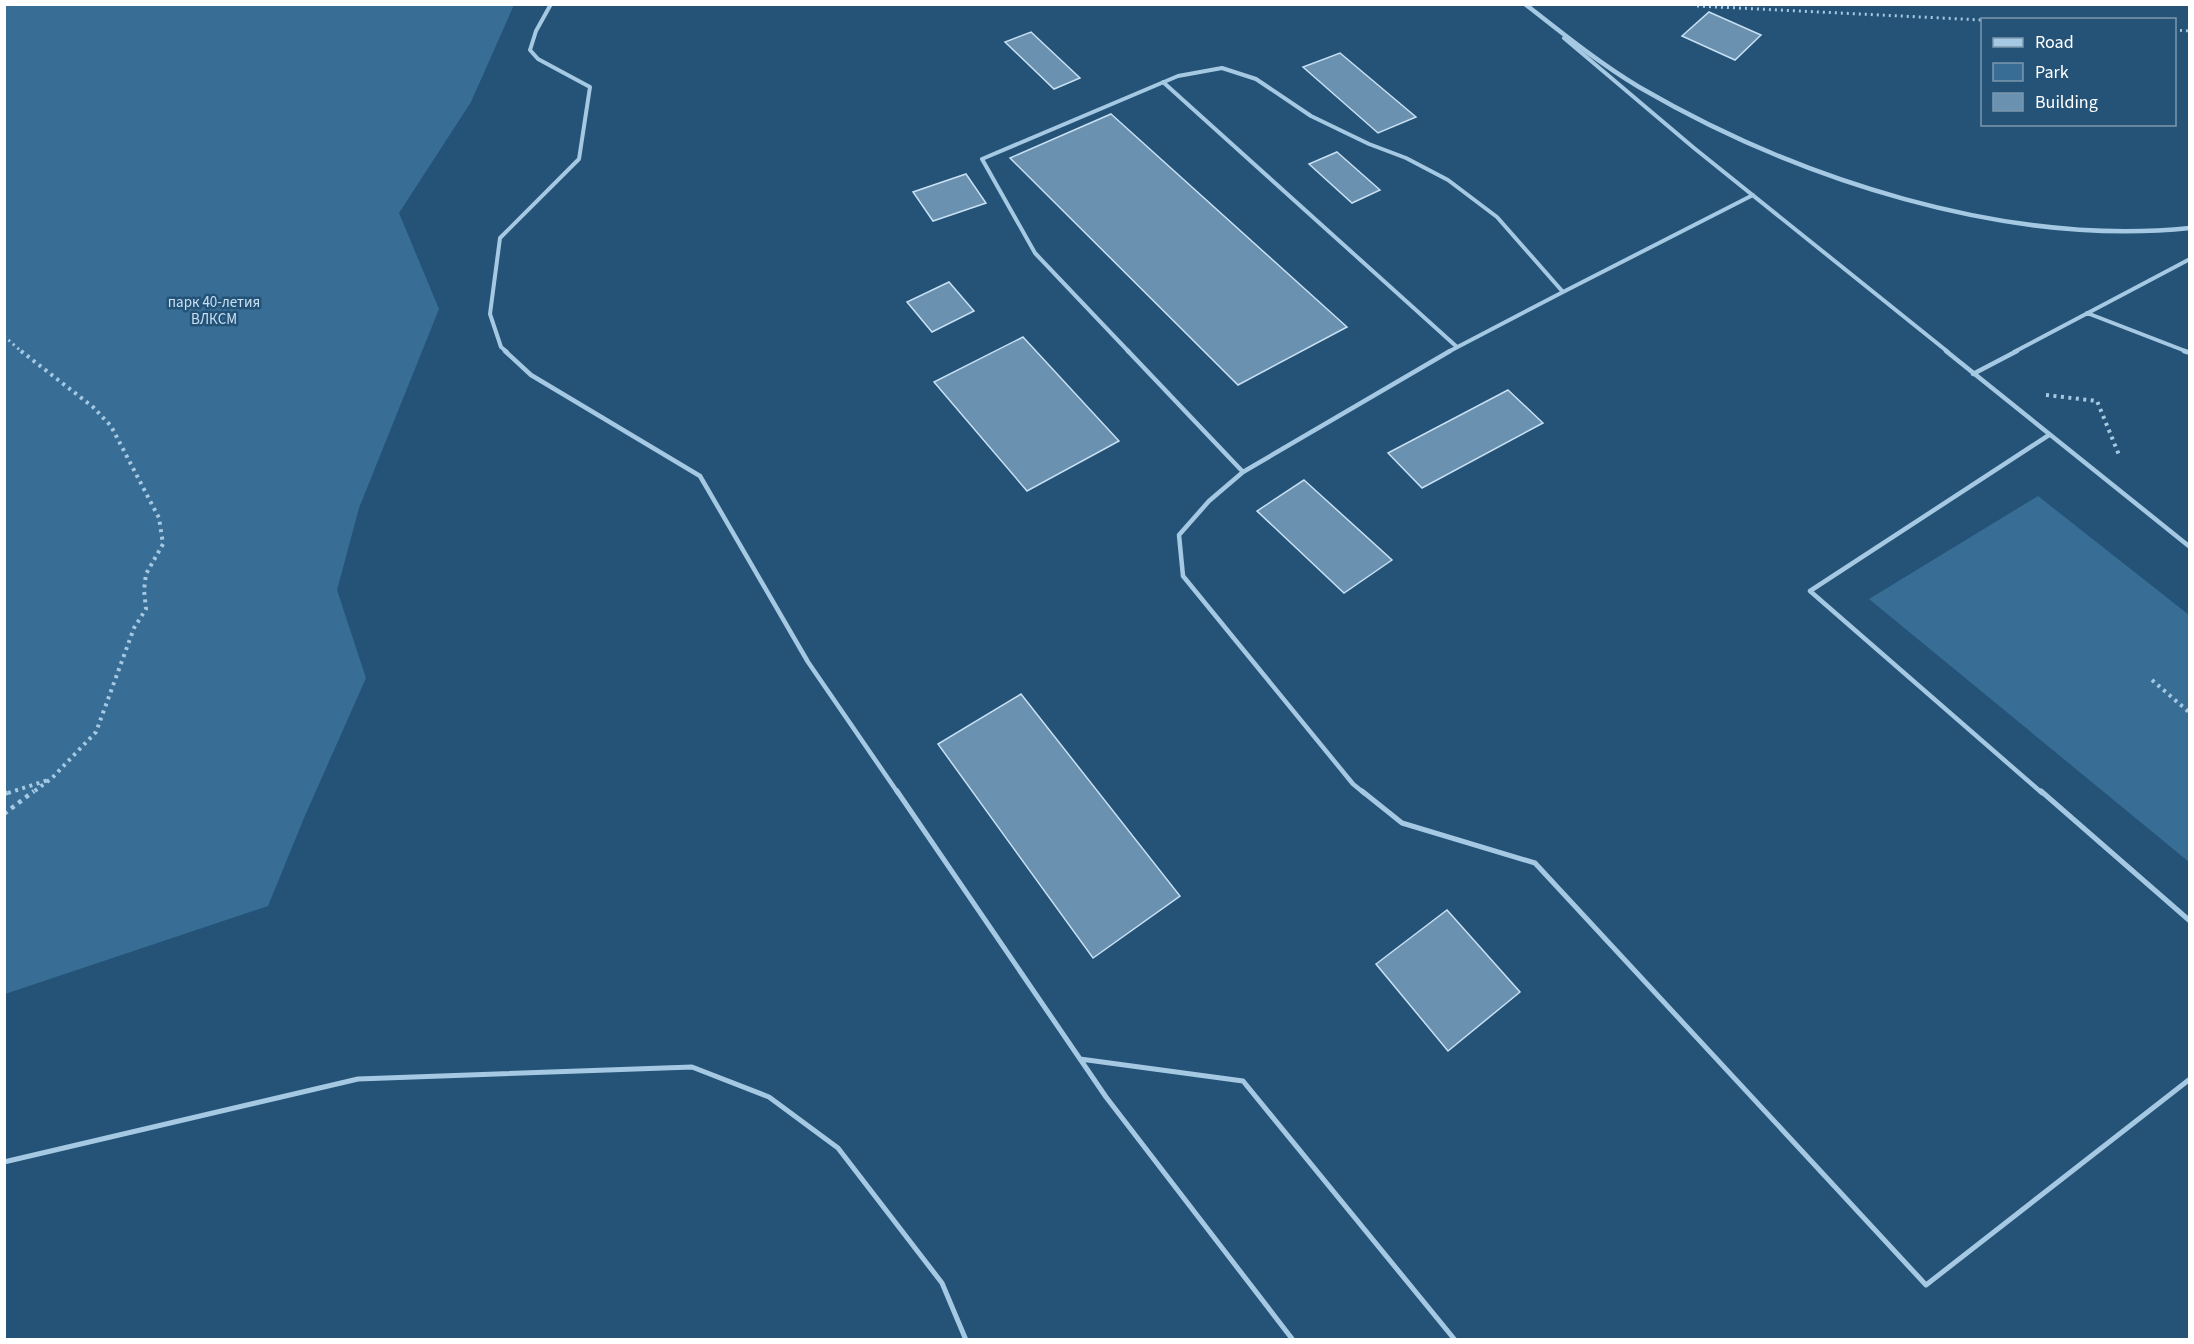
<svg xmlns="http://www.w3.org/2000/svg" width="2194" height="1344" viewBox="0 0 2194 1344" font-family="'Source Sans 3',sans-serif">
  <rect width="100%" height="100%" fill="#245377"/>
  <path fill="#386d95" d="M 4,5 L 514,5 L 471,102 L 399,213 L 439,309 L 359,508 L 337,590 L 366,678 L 304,818 L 268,906 L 5,994 Z
    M 2038,496 L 2189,615 L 2189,862 L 1869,599 Z"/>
  <path fill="#6a91b0" stroke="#c8e0f3" stroke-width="1.5" d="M 1709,12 L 1761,35 L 1735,60 L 1682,36 Z
    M 1031,32 L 1080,78 L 1054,89 L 1005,42 Z
    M 1340,53 L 1416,117 L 1378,133 L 1303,67 Z
    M 1111,114 L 1347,327 L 1238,385 L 1010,158 Z
    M 1337,152 L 1380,190 L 1352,203 L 1309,164 Z
    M 966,174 L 986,203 L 933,221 L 913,192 Z
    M 949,282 L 974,311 L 932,332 L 907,302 Z
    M 1023,337 L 1119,441 L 1027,491 L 934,382 Z
    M 1508,390 L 1543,423 L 1422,488 L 1388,453 Z
    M 1304,480 L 1392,560 L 1344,593 L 1257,511 Z
    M 1021,694 L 1180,896 L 1093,958 L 938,744 Z
    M 1447,910 L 1520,992 L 1448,1051 L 1376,964 Z"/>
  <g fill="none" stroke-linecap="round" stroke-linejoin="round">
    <path stroke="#a6c9e3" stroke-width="3" stroke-dasharray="2 4" stroke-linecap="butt" d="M 1697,6 L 1982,20
      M 2174,30 L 2190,31
      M 4,336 L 22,352"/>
    <path stroke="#a6c9e3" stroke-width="4" stroke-dasharray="3 4.5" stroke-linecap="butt" d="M 21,351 L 93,407 L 111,426 L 159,518 L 163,544 L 146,574 L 144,590 L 146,609 L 134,628 L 96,732 L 52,778 L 32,793
      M 2046,395 L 2097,401 L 2119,455
      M 2152,680 L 2190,713
      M 8,793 L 48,780"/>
    <path stroke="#a6c9e3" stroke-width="4.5" stroke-dasharray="4 5" stroke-linecap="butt" d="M 4,794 L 12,791
      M 4,814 L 34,791"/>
    <path stroke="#a6c9e3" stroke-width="4" d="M 1564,38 L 1694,148 L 1948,352
      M 1163,82 L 1457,347
      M 1563,292 L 1753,195
      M 2087,313 L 2188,352
      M 507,352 L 501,347 L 490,314 L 500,238 L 579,159 L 590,87 L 538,59 L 530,50 L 536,31 L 551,4
      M 1129,352 L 1035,253 L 982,159 L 1178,76 L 1222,68 L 1256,79 L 1311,116 L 1369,144 L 1406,158 L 1448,180 L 1497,217 L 1563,292
      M 1448,352 L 1563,292
      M 2014,352 L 2190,259"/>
    <path stroke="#a6c9e3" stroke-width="4.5" d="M 505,351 L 531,375 L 700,476 L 808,662 L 898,793
      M 1128,351 L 1243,472 L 1450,351
      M 1946,351 L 2190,547
      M 2184,351 L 2190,353
      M 1973,374 L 2017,351
      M 1243,472 L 1209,501 L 1179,535 L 1183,576 L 1353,784 L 1364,793
      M 2042,793 L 1810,591 L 2049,435"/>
    <path stroke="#a6c9e3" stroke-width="5" d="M 897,791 L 1106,1097 L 1293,1340
      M 1362,791 L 1402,823 L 1535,863 L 1926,1285 L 2190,1079
      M 2041,791 L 2190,921
      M 1080,1059 L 1243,1081 L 1455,1340
      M 4,1162 L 358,1079 L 692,1067 L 769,1097 L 838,1148 L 942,1283 L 966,1340"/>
    <path stroke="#a6c9e3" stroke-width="4.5" d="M 1525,4 C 1562,33 1599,63 1639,87 C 1797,179 2006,247 2190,228"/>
  </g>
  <g text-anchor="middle" stroke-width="5" stroke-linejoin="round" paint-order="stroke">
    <g font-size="15" fill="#c8e0f3" stroke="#245377">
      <text x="214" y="307">парк 40-летия<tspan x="214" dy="17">ВЛКСМ</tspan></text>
    </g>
  </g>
  <rect width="2194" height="1344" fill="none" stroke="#ffffff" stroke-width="12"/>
  <rect x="1981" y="18" width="195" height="108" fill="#245377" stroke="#7c98ad" stroke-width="1.5"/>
  <rect x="1993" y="38" width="30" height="9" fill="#a6c9e3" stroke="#7c98ad" stroke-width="1.5"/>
  <text x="2035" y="48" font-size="18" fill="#ffffff">Road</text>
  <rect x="1993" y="63" width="30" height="18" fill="#386d95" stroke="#7c98ad" stroke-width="1.5"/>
  <text x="2035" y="78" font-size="18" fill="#ffffff">Park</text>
  <rect x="1993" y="93" width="30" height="18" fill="#6a91b0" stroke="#7c98ad" stroke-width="1.5"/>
  <text x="2035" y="108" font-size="18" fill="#ffffff">Building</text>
</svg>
